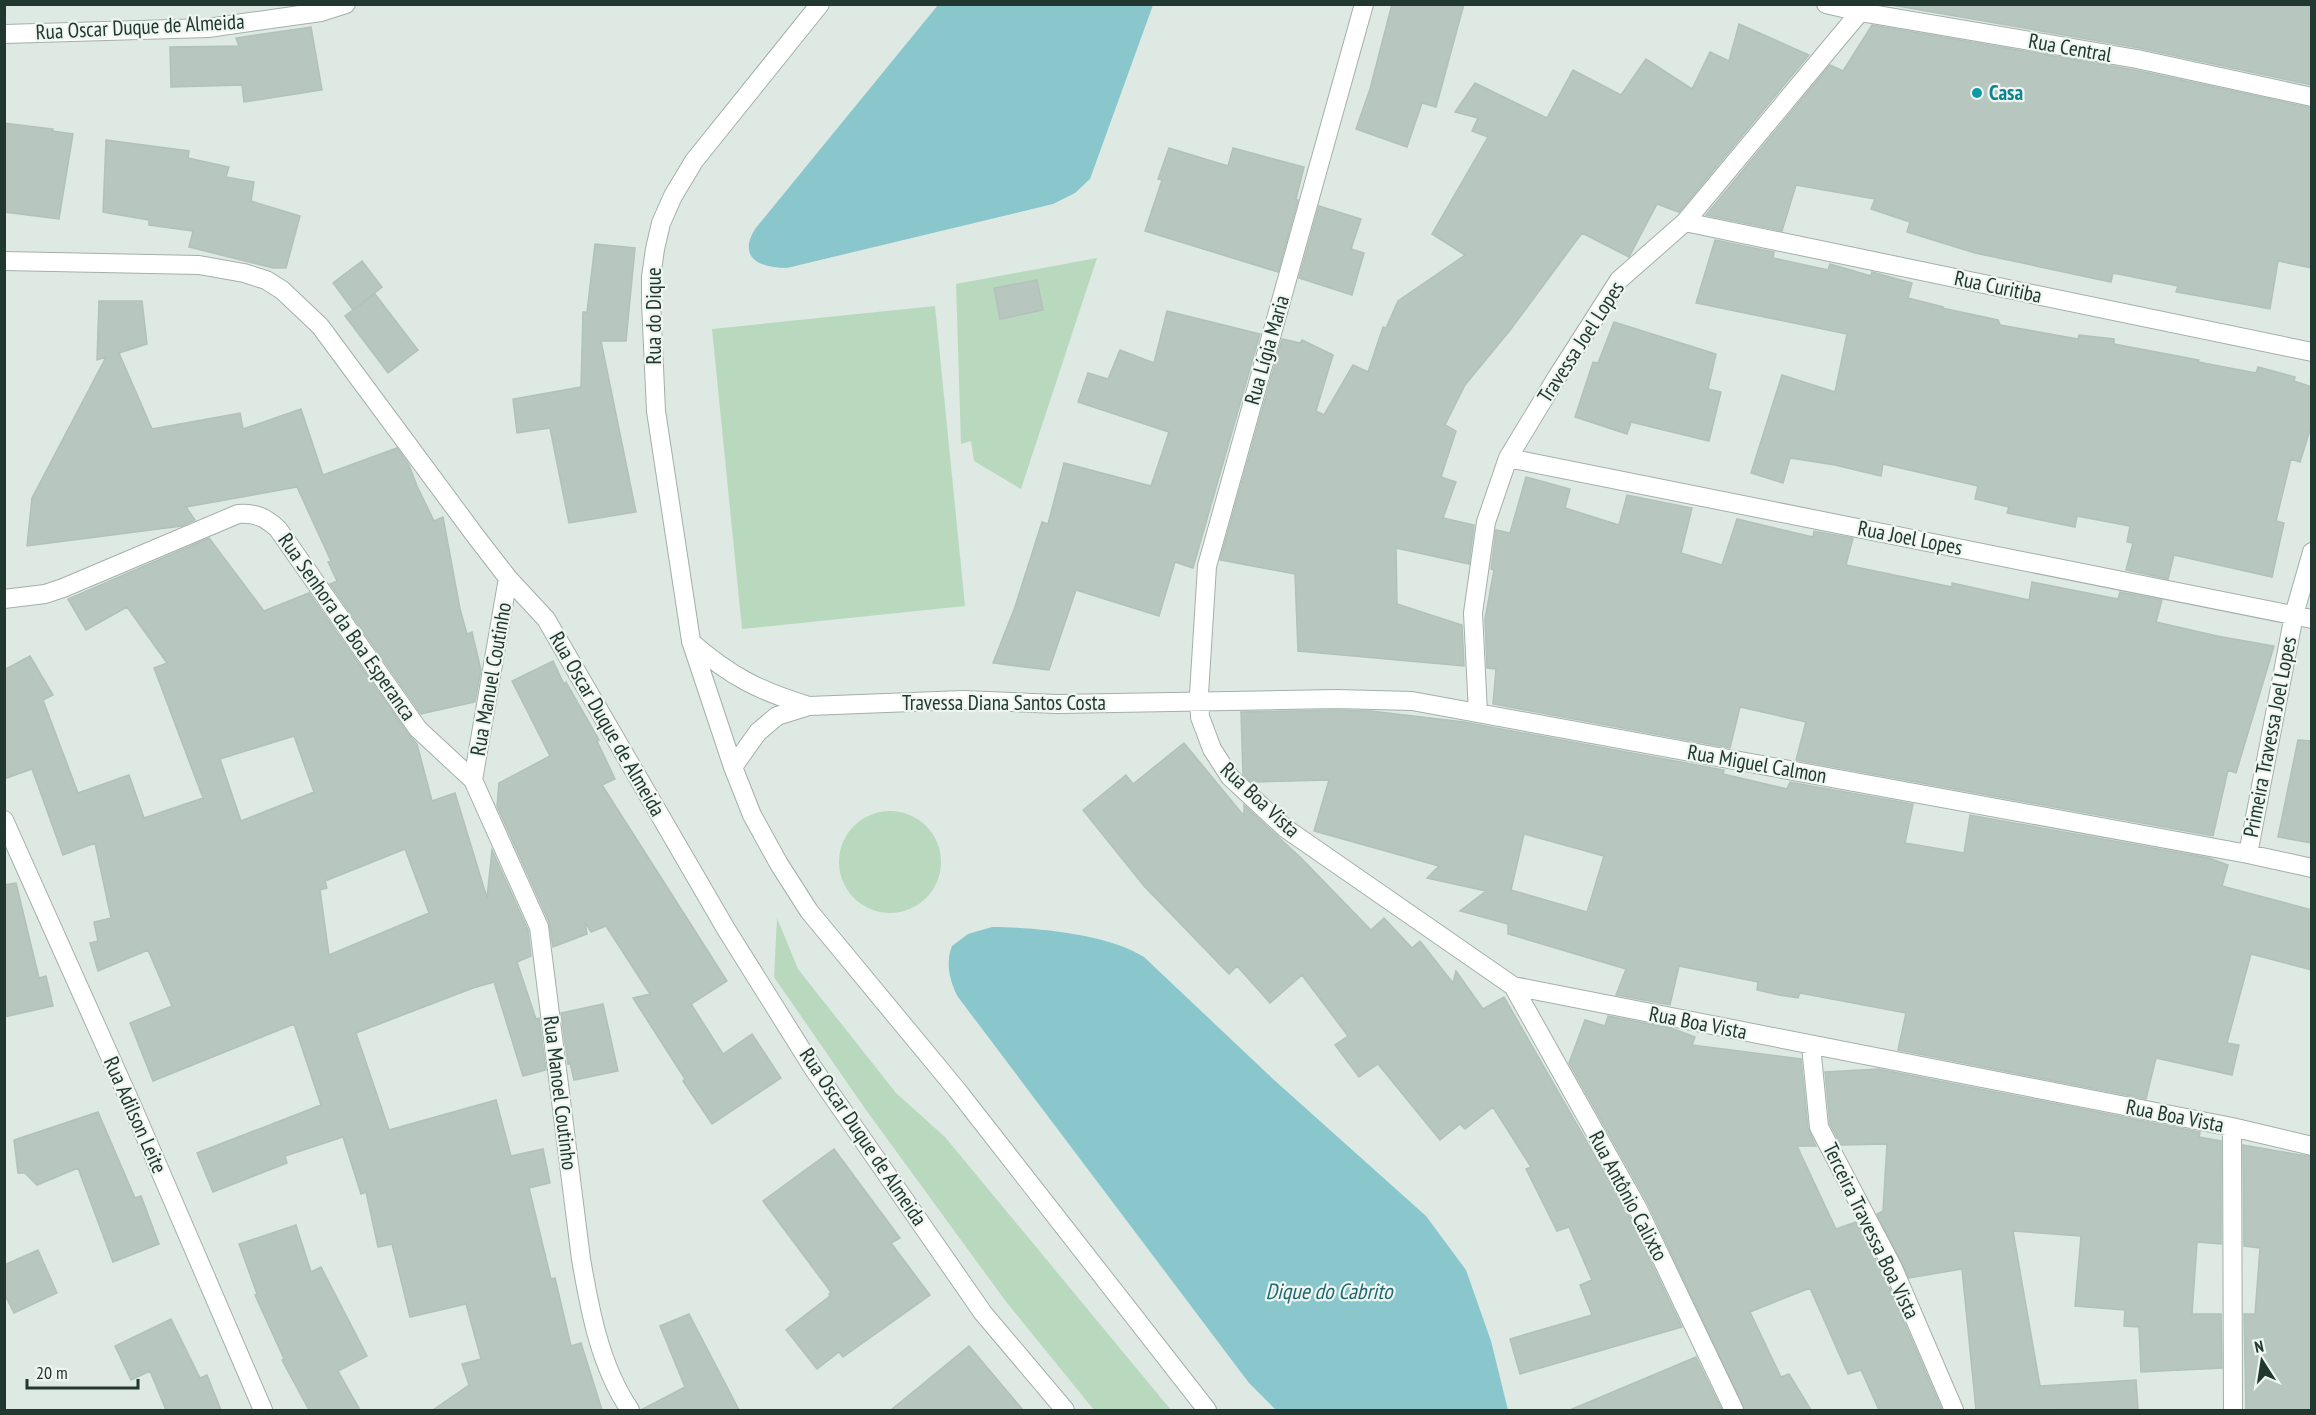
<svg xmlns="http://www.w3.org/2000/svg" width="2316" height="1415" viewBox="0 0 2316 1415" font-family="'PT Sans Narrow',sans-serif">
  <rect width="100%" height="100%" fill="#dee9e3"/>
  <path fill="#b8d9be" d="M 1097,258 L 1021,489 L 974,461 L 971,441 L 961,444 L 956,284 Z
    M 935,306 L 965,606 L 742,629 L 712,329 Z
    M839 862a51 51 0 1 1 102 0a51 51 0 1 1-102 0Z
    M 777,918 L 798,969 L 896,1093 L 945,1137 L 1171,1410 L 1094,1410 L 1007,1303 L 866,1110 L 774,977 Z"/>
  <path fill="#89c7cc" d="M 938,5 L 1153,5 L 1090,179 L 1075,193 L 1053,204 L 787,268 C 761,268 737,259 755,229 Z
    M 992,927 C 1034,927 1109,934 1144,957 L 1273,1079 L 1426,1216 L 1466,1270 L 1491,1341 L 1508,1410 L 1276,1410 L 1249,1383 L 958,997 C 950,982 945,963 952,946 L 968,934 Z"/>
  <path fill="#b7c6bf" stroke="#b1c2ba" stroke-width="1.5" fill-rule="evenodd" d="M 1392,4 L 1464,4 L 1436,107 L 1422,103 L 1407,147 L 1356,129 L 1370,89 Z
    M 1886,4 L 2312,4 L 2312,85 L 2139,48 Z
    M 1739,24 L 1809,55 L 1679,212 L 1657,204 L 1629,257 L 1582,233 L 1511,329 L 1465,385 L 1445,425 L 1456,431 L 1441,477 L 1456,482 L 1443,518 L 1474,525 L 1469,564 L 1396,548 L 1397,604 L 1462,625 L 1464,666 L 1298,651 L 1295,574 L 1220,560 L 1282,339 L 1300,343 L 1302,340 L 1333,355 L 1316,411 L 1324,415 L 1353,365 L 1368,372 L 1383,327 L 1386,328 L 1398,301 L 1465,255 L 1432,234 L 1488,137 L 1472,131 L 1478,118 L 1455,112 L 1475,83 L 1547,118 L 1573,70 L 1621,95 L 1646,59 L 1692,89 L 1710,52 L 1729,61 Z
    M 1872,25 L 2135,70 L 2312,108 L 2312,268 L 2278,261 L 2270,309 L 2176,292 L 2178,286 L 2113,273 L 2111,282 L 1975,253 L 1907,232 L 1910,222 L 1871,209 L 1875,199 L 1796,185 L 1782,231 L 1706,215 L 1830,65 L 1843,71 Z
    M 311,27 L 322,90 L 244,102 L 242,85 L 171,87 L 170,47 L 239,46 L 236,38 Z
    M 4,123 L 53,129 L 52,131 L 73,134 L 59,219 L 4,212 Z
    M 106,140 L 189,151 L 188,158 L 229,167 L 226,177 L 254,182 L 251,201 L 300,216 L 286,268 L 273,268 L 189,247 L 193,231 L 149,225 L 149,220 L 103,212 Z
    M 1169,148 L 1228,166 L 1233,148 L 1304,167 L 1296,199 L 1298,200 L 1278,272 L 1145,231 L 1162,180 L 1158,179 Z
    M 1319,206 L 1361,219 L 1351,249 L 1364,253 L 1352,295 L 1299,278 Z
    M 1715,240 L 1774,252 L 1773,258 L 1828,270 L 1830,264 L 1871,276 L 1872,272 L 1912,283 L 1908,298 L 1943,307 L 1942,308 L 1998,320 L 2000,325 L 2078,339 L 2079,335 L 2114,339 L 2114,344 L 2199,360 L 2198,362 L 2256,373 L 2258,367 L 2295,377 L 2294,381 L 2312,387 L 2312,424 L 2300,462 L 2291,459 L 2276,521 L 2284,523 L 2272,577 L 2174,555 L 2168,579 L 2126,570 L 2133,543 L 2127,542 L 2130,526 L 2077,516 L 2075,527 L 2007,513 L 2009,507 L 1975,499 L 1978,486 L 1883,464 L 1881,476 L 1835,465 L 1790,458 L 1783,483 L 1751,473 L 1782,375 L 1835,392 L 1847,334 L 1696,303 Z
    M 595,244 L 635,248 L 626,341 L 601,341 L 636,512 L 569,523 L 550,428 L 517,433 L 513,399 L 581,387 L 583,312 L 587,312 Z
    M 362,261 L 382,287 L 353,310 L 333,283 Z
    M 1037,280 L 1043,310 L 1000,319 L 994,288 Z
    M 375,294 L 418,350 L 388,373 L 345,316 Z
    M 99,301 L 142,301 L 147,344 L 119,353 L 152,429 L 240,413 L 243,429 L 301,409 L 323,475 L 397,448 L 409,465 L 417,486 L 434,521 L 443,517 L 460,609 L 467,634 L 472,632 L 481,670 L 475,702 L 421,714 L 330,584 L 337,581 L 328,562 L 331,561 L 297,487 L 186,507 L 195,520 L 182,526 L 27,546 L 32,498 L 106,357 L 97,360 Z
    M 1167,311 L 1260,334 L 1193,568 L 1175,562 L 1159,616 L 1076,590 L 1049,670 L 993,663 L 1015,607 L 1042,522 L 1048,524 L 1064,463 L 1151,486 L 1169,432 L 1078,402 L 1088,373 L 1108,379 L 1120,350 L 1154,363 Z
    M 1614,322 L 1716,354 L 1708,389 L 1721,392 L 1709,441 L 1631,422 L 1627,434 L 1575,417 L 1593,362 L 1598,363 Z
    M 1526,477 L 1570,489 L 1565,508 L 1619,525 L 1627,495 L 1692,508 L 1681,553 L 1722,565 L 1737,519 L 1813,537 L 1814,531 L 1853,538 L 1846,565 L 1952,587 L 1952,583 L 2029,600 L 2032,582 L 2118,599 L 2120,592 L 2162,600 L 2156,622 L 2217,636 L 2274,646 L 2236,773 L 2228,770 L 2213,836 L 1796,760 L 1806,722 L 1740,707 L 1730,748 L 1493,704 L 1496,669 L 1487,668 L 1485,619 L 1494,570 L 1491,569 L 1496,530 L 1510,533 Z
    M 209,538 L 264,611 L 309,593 L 409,735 L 417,744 L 432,801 L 455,793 L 487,898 L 492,850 L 528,930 L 531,956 L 517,962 L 536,1019 L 539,1018 L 546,1070 L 523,1076 L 494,982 L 473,988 L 356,1033 L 389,1130 L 496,1100 L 511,1156 L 543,1149 L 550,1183 L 529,1188 L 551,1279 L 555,1278 L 571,1346 L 581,1343 L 602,1410 L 433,1410 L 469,1385 L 462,1364 L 481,1359 L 466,1304 L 410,1317 L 392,1244 L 378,1247 L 366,1192 L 361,1194 L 343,1137 L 285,1156 L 287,1163 L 213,1192 L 197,1153 L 321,1105 L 294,1024 L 153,1081 L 130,1023 L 172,1006 L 148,950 L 98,971 L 90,943 L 98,941 L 94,922 L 111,918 L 95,843 L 63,855 L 32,769 L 4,779 L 4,670 L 30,656 L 53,695 L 43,700 L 78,793 L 129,775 L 144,818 L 203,798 L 154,668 L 167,663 L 127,607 L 86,630 L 68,599 ZM 294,736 L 314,792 L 241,821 L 220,759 ZM 405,849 L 429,913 L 329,955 L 320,890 L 327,888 L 325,881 Z
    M 553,661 L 564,684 L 566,682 L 599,740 L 597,741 L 615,779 L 602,785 L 727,981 L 691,1004 L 723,1054 L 752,1034 L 781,1078 L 712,1124 L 683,1081 L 685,1079 L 633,998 L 650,994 L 606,926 L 591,932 L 585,922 L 587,934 L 553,947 L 549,922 L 497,806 L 499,783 L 550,756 L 512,681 Z
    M 1336,710 L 1371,711 L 1464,722 L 1724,770 L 1723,774 L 1787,789 L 1790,782 L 1913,804 L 1905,843 L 1964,853 L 1970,815 L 2209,858 L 2228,865 L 2222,886 L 2312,910 L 2312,970 L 2251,954 L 2227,1043 L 2239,1045 L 2232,1075 L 2156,1058 L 2146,1099 L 1898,1050 L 1906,1013 L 1800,993 L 1798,998 L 1779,995 L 1757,990 L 1758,982 L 1679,966 L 1670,1005 L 1616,995 L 1626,969 L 1508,934 L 1508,924 L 1460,911 L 1486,891 L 1427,878 L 1439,866 L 1314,831 L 1329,780 L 1251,782 L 1243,774 L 1241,712 ZM 1524,834 L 1604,856 L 1587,912 L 1511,890 Z
    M 2298,740 L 2312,741 L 2312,843 L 2278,837 Z
    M 1184,743 L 1244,816 L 1244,805 L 1301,858 L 1371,930 L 1384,918 L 1412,948 L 1420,941 L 1453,983 L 1456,971 L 1483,1009 L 1504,997 L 1627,1212 L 1682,1327 L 1520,1374 L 1510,1339 L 1592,1315 L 1580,1285 L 1592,1280 L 1569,1227 L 1557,1231 L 1526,1169 L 1531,1167 L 1493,1107 L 1465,1129 L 1460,1124 L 1440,1140 L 1378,1064 L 1359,1077 L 1335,1045 L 1348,1036 L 1302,975 L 1270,1003 L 1237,966 L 1229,974 L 1144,886 L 1083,810 L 1126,775 L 1133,784 Z
    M 16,883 L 39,978 L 46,976 L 53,1006 L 4,1017 L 4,885 Z
    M 603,1004 L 618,1071 L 574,1080 L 570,1063 L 568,1064 L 561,1013 Z
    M 1608,1016 L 1671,1028 L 1695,1037 L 1692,1045 L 1801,1059 L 1808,1128 L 1816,1146 L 1797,1146 L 1836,1229 L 1856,1222 L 1883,1273 L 1942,1410 L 1879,1410 L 1861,1370 L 1848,1374 L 1810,1288 L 1750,1312 L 1781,1377 L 1789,1374 L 1811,1410 L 1745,1410 L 1647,1202 L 1569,1063 L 1585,1020 L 1605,1026 Z
    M 1878,1069 L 2200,1132 L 2199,1137 L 2221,1141 L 2221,1244 L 2197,1242 L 2192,1314 L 2221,1314 L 2222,1368 L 2141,1372 L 2139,1327 L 2124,1326 L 2125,1310 L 2075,1306 L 2081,1236 L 2013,1231 L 2040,1386 L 2136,1380 L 2138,1409 L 1976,1410 L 1962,1269 L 1909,1278 L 1877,1214 L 1883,1211 L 1887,1144 L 1841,1145 L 1830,1124 L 1825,1072 Z
    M 98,1112 L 135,1198 L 141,1196 L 159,1244 L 113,1262 L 78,1168 L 37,1185 L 25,1173 L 18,1173 L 14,1140 Z
    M 2243,1145 L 2312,1157 L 2312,1410 L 2246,1410 L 2244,1314 L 2255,1314 L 2260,1248 L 2244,1246 Z
    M 834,1149 L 900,1238 L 891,1243 L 930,1295 L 843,1357 L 839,1352 L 817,1369 L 786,1330 L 830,1296 L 829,1294 L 831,1292 L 763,1201 Z
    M 296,1225 L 311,1272 L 321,1267 L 367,1356 L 338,1371 L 360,1410 L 309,1410 L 282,1360 L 284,1359 L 255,1295 L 257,1294 L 239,1244 Z
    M 38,1250 L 57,1293 L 14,1313 L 4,1293 L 4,1265 Z
    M 689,1314 L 739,1410 L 641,1410 L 685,1387 L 660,1326 Z
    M 171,1319 L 200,1378 L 207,1375 L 221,1410 L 166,1410 L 150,1371 L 131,1380 L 115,1346 Z
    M 969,1346 L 1023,1410 L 891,1410 Z
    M 1696,1357 L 1722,1410 L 1570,1410 Z"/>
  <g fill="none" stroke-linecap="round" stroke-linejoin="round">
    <defs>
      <path id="minor" d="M 820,4 L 694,161 L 673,196 L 661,223 L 655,249 L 651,277 L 651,302 L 656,411 L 691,641 L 733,767 L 752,815 L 779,864 L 809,911 L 957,1090 L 1207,1410
        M 1364,4 L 1207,566 L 1199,694 L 1200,717 L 1212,749 L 1230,777 L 1285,828 L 1513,986 L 2232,1127 L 2312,1146
        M 1826,4 L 1860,12 L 2137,59 L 2312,97
        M 4,34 L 208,28 L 321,12 L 346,4
        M 1685,222 L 2312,352
        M 4,261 L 199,265 L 244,273 L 266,280 L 282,290 L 320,326 L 477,538 L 508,578 L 546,619 L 726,929 L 813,1068 L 983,1313 L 1065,1410
        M 1508,458 L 2312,619
        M 4,599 L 45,594 L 63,588 L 238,514 C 256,513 265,517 278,529 L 418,729 L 473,780 L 539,927 L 581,1259 C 590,1311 600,1366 630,1410
        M 691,642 C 730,676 759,691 809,706
        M 1478,713 L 1473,613 L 1486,522 L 1508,458 L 1557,377 L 1619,280 L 1685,222 L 1860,12
        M 733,767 L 758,732 L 777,716 L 809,706 L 963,700 L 1057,704 L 1336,699 L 1412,701 L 2248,854 L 2312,868
        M 473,780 L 508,578
        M 4,820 L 133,1108 L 263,1410
        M 2248,854 L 2294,615 L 2312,552
        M 1513,986 L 1637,1207 L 1734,1410
        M 1811,1046 L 1819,1127 L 1893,1268 L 1954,1410
        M 2232,1127 L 2233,1410"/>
    </defs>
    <use href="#minor" stroke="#a2b0aa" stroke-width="20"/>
    <use href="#minor" stroke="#fff" stroke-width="18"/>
  </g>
  <circle fill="#0f9aa8" stroke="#eff6f2" stroke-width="2" cx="1977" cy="93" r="6"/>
  <g text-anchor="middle" stroke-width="4.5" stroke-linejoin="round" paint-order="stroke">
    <g font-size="21" fill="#213830" stroke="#eff6f2">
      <text transform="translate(140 27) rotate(-3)" y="7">Rua Oscar Duque de Almeida</text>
      <text transform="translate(2070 48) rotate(10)" y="7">Rua Central</text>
      <text transform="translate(1998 287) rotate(12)" y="7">Rua Curitiba</text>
      <text transform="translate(654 316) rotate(-90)" y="7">Rua do Dique</text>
      <text transform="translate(1581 342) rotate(-57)" y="7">Travessa Joel Lopes</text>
      <text transform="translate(1267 350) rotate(-74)" y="7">Rua Lígia Maria</text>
      <text transform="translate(1910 538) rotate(11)" y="7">Rua Joel Lopes</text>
      <text transform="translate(347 627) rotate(55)" y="7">Rua Senhora da Boa Esperanca</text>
      <text transform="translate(491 679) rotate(-80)" y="7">Rua Manuel Coutinho</text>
      <text x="1004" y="710">Travessa Diana Santos Costa</text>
      <text transform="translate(607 724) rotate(60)" y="7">Rua Oscar Duque de Almeida</text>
      <text transform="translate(2270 737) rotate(-79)" y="7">Primeira Travessa Joel Lopes</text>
      <text transform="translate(1757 764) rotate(10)" y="7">Rua Miguel Calmon</text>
      <text transform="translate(1260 800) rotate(43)" y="7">Rua Boa Vista</text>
      <text transform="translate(1698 1023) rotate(11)" y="7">Rua Boa Vista</text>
      <text transform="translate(560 1093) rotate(83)" y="7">Rua Manoel Coutinho</text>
      <text transform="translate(135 1115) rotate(66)" y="7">Rua Adilson Leite</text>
      <text transform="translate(2175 1116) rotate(11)" y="7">Rua Boa Vista</text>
      <text transform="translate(863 1137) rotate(56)" y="7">Rua Oscar Duque de Almeida</text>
      <text transform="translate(1628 1196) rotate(62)" y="7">Rua Antônio Calixto</text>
      <text transform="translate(1871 1231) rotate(64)" y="7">Terceira Travessa Boa Vista</text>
    </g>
    <g font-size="21" font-weight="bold" fill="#0d838f" stroke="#eff6f2" text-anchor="start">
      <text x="1989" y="100">Casa</text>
    </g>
    <g font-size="22" font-style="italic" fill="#1f6970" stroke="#eff6f2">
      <text x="1329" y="1299">Dique do Cabrito</text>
    </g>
  </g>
  <rect width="2316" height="1415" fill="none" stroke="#213830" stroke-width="12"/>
  <g transform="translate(2262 1361) rotate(348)" stroke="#eff6f2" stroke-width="4.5" paint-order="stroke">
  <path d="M0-4.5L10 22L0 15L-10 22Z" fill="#213830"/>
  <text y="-9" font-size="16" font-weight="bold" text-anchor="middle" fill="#213830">N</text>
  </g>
  <path d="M27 1379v9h111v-9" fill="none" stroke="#213830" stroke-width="3"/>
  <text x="36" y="1379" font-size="18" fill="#213830" stroke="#eff6f2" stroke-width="4.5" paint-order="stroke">20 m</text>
</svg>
